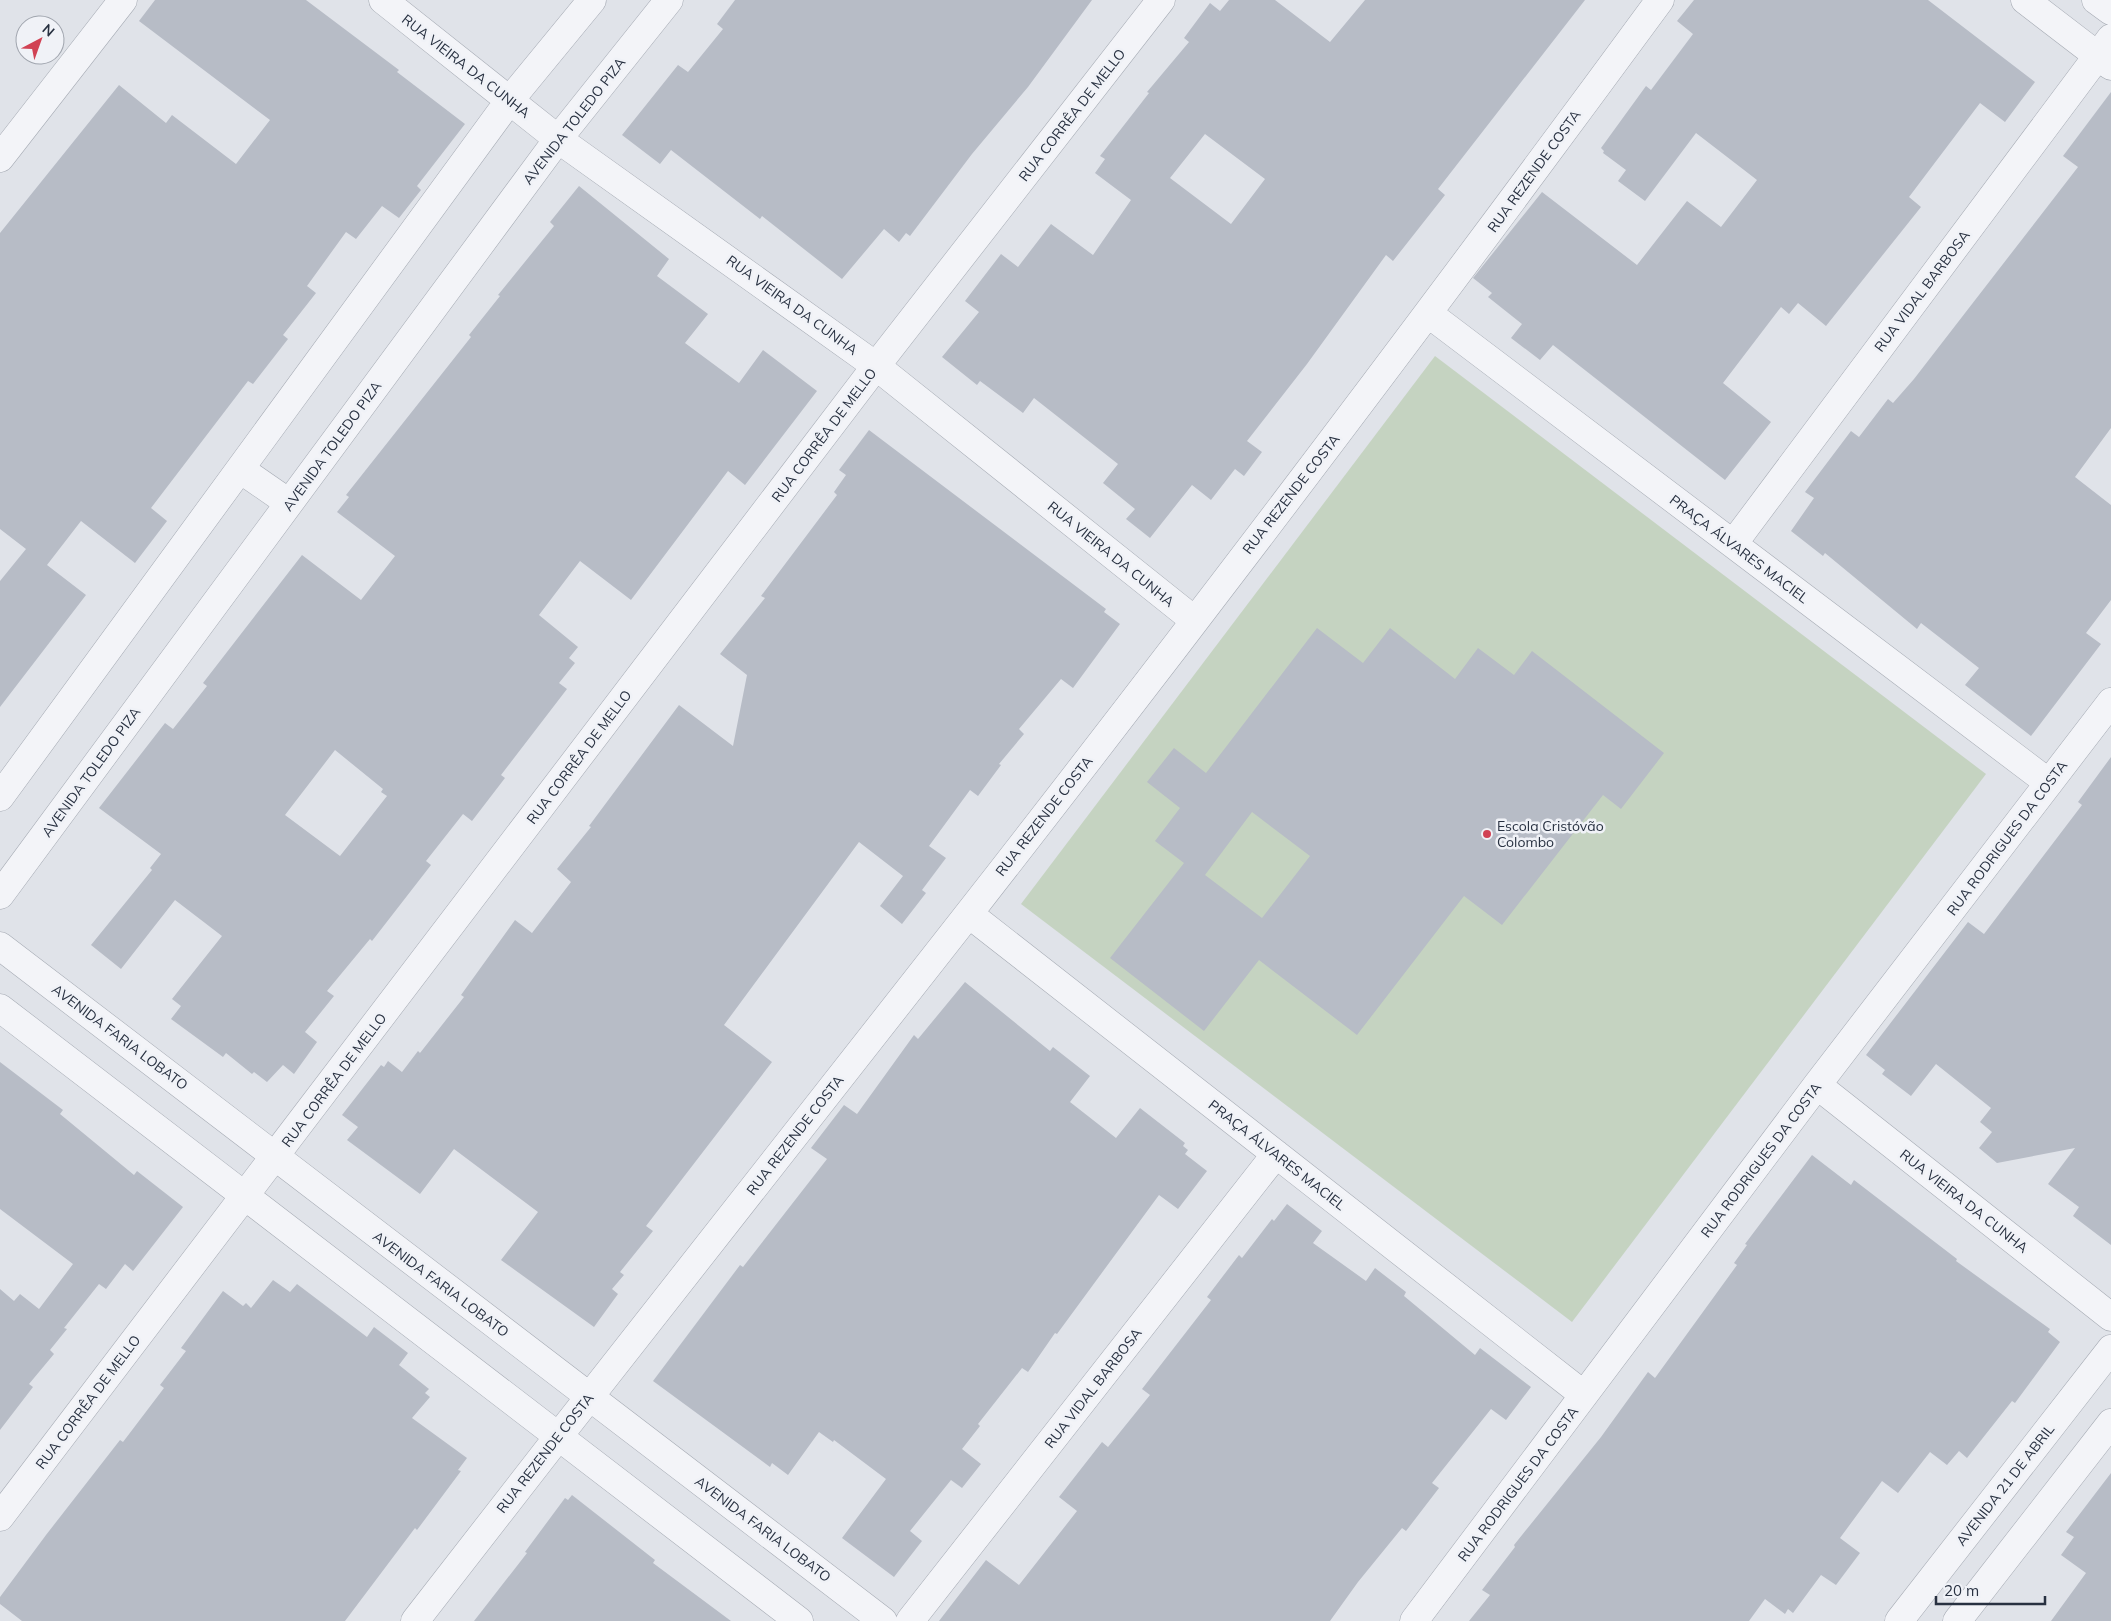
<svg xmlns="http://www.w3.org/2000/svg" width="2111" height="1621" viewBox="0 0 2111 1621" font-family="Mulish,sans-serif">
  <rect width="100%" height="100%" fill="#e0e3e9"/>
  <path fill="#c5d3c1" d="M 1435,356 L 1986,774 L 1572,1322 L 1021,904 Z"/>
  <path fill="#b7bcc6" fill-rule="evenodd" d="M 155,0 L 306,0 L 399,70 L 397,72 L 465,124 L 417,186 L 421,190 L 399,218 L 382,206 L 356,239 L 346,232 L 307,286 L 316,293 L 283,335 L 288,339 L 253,384 L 248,381 L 151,508 L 167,521 L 135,563 L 81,521 L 47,565 L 86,595 L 0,707 L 0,581 L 26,549 L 0,529 L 0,233 L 119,85 L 166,123 L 172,115 L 236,164 L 270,120 L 139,21 Z
    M 735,0 L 1092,0 L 1028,87 L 972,154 L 910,236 L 906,233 L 899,242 L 884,229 L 842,279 L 762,216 L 760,219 L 671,150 L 660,164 L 622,135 L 678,65 L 688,72 L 723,29 L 717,24 Z
    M 1229,0 L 1275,0 L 1330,42 L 1365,0 L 1585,0 L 1438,189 L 1445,195 L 1393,261 L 1386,255 L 1307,364 L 1247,441 L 1262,452 L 1244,476 L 1235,469 L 1211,500 L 1192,485 L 1150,538 L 1126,519 L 1135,509 L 1103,483 L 1118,464 L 1034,398 L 1023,413 L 980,381 L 977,385 L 942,357 L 979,312 L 965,301 L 1001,254 L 1018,267 L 1051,224 L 1093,255 L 1131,200 L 1095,173 L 1105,159 L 1100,156 L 1149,93 L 1147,92 L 1189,42 L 1184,38 L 1210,3 L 1220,11 ZM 1205,134 L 1265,179 L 1231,224 L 1170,178 Z
    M 1694,0 L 1928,0 L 2035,82 L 2005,122 L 1980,103 L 1909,197 L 1921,207 L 1826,326 L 1798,303 L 1789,314 L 1781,307 L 1723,383 L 1771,422 L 1725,480 L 1553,345 L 1540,360 L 1511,338 L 1522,324 L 1488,297 L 1492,293 L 1473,278 L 1542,192 L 1637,265 L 1687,201 L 1721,227 L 1757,180 L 1696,133 L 1645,201 L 1618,181 L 1626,170 L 1603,153 L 1604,151 L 1601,148 L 1646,86 L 1651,90 L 1693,34 L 1677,21 Z
    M 2111,92 L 2111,428 L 2075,477 L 2111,505 L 2111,600 L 2086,633 L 2101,644 L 2031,736 L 1965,685 L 1979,668 L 1921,623 L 1917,629 L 1825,553 L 1823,556 L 1791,531 L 1814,498 L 1805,492 L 1851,431 L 1859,437 L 1888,399 L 1893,403 L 1914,379 L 2078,167 L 2063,156 Z
    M 579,186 L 669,259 L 657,276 L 708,314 L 685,343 L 739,383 L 763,350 L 817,391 L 745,485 L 728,471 L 631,600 L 580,561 L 539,615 L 578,647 L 569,658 L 575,663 L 559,683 L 567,689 L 501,775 L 505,778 L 472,821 L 463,814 L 426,861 L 431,865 L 372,941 L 370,939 L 327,991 L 334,996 L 305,1032 L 317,1042 L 294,1074 L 283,1065 L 267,1082 L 254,1072 L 252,1074 L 226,1053 L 223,1057 L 171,1019 L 181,1006 L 172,999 L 222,936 L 175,900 L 121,969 L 91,945 L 152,870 L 150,868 L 161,854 L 99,808 L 165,723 L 173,729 L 207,686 L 203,683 L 302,555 L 361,600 L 395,556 L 337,512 L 349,497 L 346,495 L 471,337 L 469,335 L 500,296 L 498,295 L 554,226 L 550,222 ZM 335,750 L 383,789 L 381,792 L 387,796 L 340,856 L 285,815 Z
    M 869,430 L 1106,609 L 1104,612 L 1120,624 L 1073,688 L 1061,679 L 1019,729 L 1024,734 L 999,764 L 1001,765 L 978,796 L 970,790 L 929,846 L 946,858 L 922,890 L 926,893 L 902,924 L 880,906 L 903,876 L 859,842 L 724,1025 L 772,1062 L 646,1226 L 653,1231 L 620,1272 L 624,1275 L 612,1289 L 618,1294 L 594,1327 L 501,1260 L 538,1212 L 454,1149 L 420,1194 L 347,1140 L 358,1127 L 342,1115 L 381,1065 L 384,1067 L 388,1061 L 402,1072 L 418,1051 L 420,1053 L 464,997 L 461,995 L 515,920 L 532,933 L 571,882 L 557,869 L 591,827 L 589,826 L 679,705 L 733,746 L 747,675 L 720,654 L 765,598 L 761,596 L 837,495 L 834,492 L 846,475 L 839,470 Z
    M 1317,628 L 1363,663 L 1390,628 L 1455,679 L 1478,648 L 1514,675 L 1532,651 L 1664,753 L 1621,809 L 1603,795 L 1502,925 L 1464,896 L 1357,1035 L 1259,960 L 1204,1031 L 1110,958 L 1184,863 L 1155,841 L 1180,808 L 1147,782 L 1174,748 L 1206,773 ZM 1252,812 L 1310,856 L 1262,918 L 1205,875 Z
    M 2111,757 L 2111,1245 L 2073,1216 L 2079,1207 L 2048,1184 L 2075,1148 L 1997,1163 L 1979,1148 L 1992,1132 L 1980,1122 L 1991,1108 L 1936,1064 L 1911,1096 L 1882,1074 L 1885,1070 L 1866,1055 L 1968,922 L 1984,934 L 2082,805 L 2078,802 Z
    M 965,982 L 1050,1051 L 1053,1047 L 1090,1076 L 1070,1102 L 1116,1138 L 1140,1108 L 1185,1143 L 1183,1146 L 1188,1150 L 1185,1154 L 1207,1171 L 1178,1209 L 1159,1195 L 1057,1334 L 1055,1333 L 1028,1372 L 1022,1368 L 978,1424 L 980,1426 L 962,1449 L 981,1464 L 962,1488 L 951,1480 L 910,1531 L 922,1541 L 894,1577 L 842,1538 L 886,1479 L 834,1440 L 833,1442 L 819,1432 L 788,1475 L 772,1463 L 770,1467 L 653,1381 L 740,1265 L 743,1267 L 827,1159 L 811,1148 L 844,1105 L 857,1114 L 914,1035 L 918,1039 Z
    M 0,1062 L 63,1110 L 60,1114 L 134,1175 L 137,1171 L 183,1207 L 133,1271 L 125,1264 L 106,1289 L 99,1284 L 64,1328 L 67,1329 L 50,1350 L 54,1354 L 29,1384 L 33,1387 L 0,1430 L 0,1289 L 14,1301 L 20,1294 L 39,1309 L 73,1264 L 0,1209 Z
    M 1812,1155 L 1851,1185 L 1854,1180 L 1957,1259 L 1956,1261 L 2050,1329 L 2048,1332 L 2060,1342 L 2015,1403 L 2012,1401 L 1967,1458 L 1959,1451 L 1947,1465 L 1930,1452 L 1898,1493 L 1882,1481 L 1840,1538 L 1860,1553 L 1836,1585 L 1821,1575 L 1793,1613 L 1788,1609 L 1785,1614 L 1765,1599 L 1749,1621 L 1469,1621 L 1490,1595 L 1482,1590 L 1515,1547 L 1514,1545 L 1601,1437 L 1648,1372 L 1655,1378 L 1737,1265 L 1734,1263 L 1747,1245 L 1745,1244 Z
    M 1287,1204 L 1322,1231 L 1313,1243 L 1366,1281 L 1375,1268 L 1406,1292 L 1404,1296 L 1475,1355 L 1480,1348 L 1531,1387 L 1506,1420 L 1491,1409 L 1432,1483 L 1439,1488 L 1406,1531 L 1402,1528 L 1358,1582 L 1330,1621 L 939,1621 L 986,1560 L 1019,1585 L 1077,1511 L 1059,1497 L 1102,1442 L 1108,1447 L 1150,1395 L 1142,1389 L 1211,1300 L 1207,1297 L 1239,1255 L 1242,1258 L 1272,1219 L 1274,1221 Z
    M 273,1280 L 290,1292 L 297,1284 L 367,1337 L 374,1327 L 408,1353 L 399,1365 L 429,1389 L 425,1393 L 430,1397 L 412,1418 L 467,1458 L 458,1470 L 461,1471 L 417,1530 L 415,1528 L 345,1621 L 22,1621 L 0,1604 L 0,1597 L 46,1535 L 120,1440 L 123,1442 L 164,1388 L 160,1385 L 186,1351 L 181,1348 L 223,1291 L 243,1306 L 246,1303 L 251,1308 Z
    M 2111,1473 L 2111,1621 L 2051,1621 L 2086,1573 L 2061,1555 L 2074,1537 L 2066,1532 Z
    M 572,1495 L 655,1560 L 653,1563 L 731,1621 L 474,1621 L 527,1553 L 525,1552 L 565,1498 L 568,1500 Z"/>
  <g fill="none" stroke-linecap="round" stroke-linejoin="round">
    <defs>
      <path id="minor" d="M 383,0 L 558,139 L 876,366 L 1194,620
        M 2025,0 L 2111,66
        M 2096,0 L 2111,11
        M 0,158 L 123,0
        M 1429,314 L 2049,783
        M 240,469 L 289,503
        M 1733,544 L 2111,38
        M 0,797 L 509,101 L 592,0
        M 0,895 L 558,139 L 669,0
        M 969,914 L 1584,1395
        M 0,946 L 883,1621
        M 0,1008 L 799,1621
        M 1817,1085 L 2111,1317
        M 0,1517 L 876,366 L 1161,0
        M 415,1621 C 597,1385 783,1152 966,917 C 1202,615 1433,309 1660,0
        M 910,1621 L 1276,1154
        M 1414,1621 L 1817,1085 L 2111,702
        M 1899,1621 L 2111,1349
        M 1957,1621 L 2111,1423"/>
    </defs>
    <use href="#minor" stroke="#a5aab3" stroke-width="29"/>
    <use href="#minor" stroke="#f3f4f8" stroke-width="28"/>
  </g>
  <circle fill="#d14254" stroke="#f0f2f7" stroke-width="2" cx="1487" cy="834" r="5"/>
  <g text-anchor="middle" stroke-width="5" stroke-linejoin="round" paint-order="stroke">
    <g font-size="14" fill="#283141" stroke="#f0f2f7">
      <text transform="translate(466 66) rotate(38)" y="5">RUA VIEIRA DA CUNHA</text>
      <text transform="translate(1072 115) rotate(-52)" y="5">RUA CORRÊA DE MELLO</text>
      <text transform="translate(574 121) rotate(-52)" y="5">AVENIDA TOLEDO PIZA</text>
      <text transform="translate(1534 171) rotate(-54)" y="5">RUA REZENDE COSTA</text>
      <text transform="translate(1922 291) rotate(-53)" y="5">RUA VIDAL BARBOSA</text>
      <text transform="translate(792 305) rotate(36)" y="5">RUA VIEIRA DA CUNHA</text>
      <text transform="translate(824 435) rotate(-53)" y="5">RUA CORRÊA DE MELLO</text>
      <text transform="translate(332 446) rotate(-54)" y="5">AVENIDA TOLEDO PIZA</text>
      <text transform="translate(1291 494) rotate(-52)" y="5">RUA REZENDE COSTA</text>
      <text transform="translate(1739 549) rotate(37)" y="5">PRAÇA ÁLVARES MACIEL</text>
      <text transform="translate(1111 554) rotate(39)" y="5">RUA VIEIRA DA CUNHA</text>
      <text transform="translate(579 757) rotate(-53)" y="5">RUA CORRÊA DE MELLO</text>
      <text transform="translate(91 772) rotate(-54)" y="5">AVENIDA TOLEDO PIZA</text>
      <text transform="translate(1044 816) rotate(-52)" y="5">RUA REZENDE COSTA</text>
      <text transform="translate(2007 838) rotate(-53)" y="5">RUA RODRIGUES DA COSTA</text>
      <text transform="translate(120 1037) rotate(37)" y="5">AVENIDA FARIA LOBATO</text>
      <text transform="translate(334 1080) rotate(-53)" y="5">RUA CORRÊA DE MELLO</text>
      <text transform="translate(795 1135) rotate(-52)" y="5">RUA REZENDE COSTA</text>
      <text transform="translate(1277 1155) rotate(38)" y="5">PRAÇA ÁLVARES MACIEL</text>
      <text transform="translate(1761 1160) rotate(-53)" y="5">RUA RODRIGUES DA COSTA</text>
      <text transform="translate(1964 1201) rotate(38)" y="5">RUA VIEIRA DA CUNHA</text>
      <text transform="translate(441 1284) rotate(37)" y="5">AVENIDA FARIA LOBATO</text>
      <text transform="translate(1093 1388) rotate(-52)" y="5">RUA VIDAL BARBOSA</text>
      <text transform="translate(88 1402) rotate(-53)" y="5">RUA CORRÊA DE MELLO</text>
      <text transform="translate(545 1453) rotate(-52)" y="5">RUA REZENDE COSTA</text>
      <text transform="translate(1518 1484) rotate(-53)" y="5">RUA RODRIGUES DA COSTA</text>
      <text transform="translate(2005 1485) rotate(-52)" y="5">AVENIDA 21 DE ABRIL</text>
      <text transform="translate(763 1529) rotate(37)" y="5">AVENIDA FARIA LOBATO</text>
    </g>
    <g font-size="14" fill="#283141" stroke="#f0f2f7" text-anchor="start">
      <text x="1497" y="831">Escola Cristóvão<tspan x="1497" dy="16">Colombo</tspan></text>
    </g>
  </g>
  <g transform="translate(40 40) rotate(41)"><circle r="24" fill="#f0f2f7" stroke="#a0a5ae"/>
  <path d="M0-4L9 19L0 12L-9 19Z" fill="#d14254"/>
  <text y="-8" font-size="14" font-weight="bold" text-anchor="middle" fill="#283141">N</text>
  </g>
  <path d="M1936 1596v8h109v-8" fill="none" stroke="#283141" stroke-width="2.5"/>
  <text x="1944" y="1596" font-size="15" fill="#283141" stroke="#f0f2f7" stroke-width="4" paint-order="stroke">20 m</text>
</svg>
